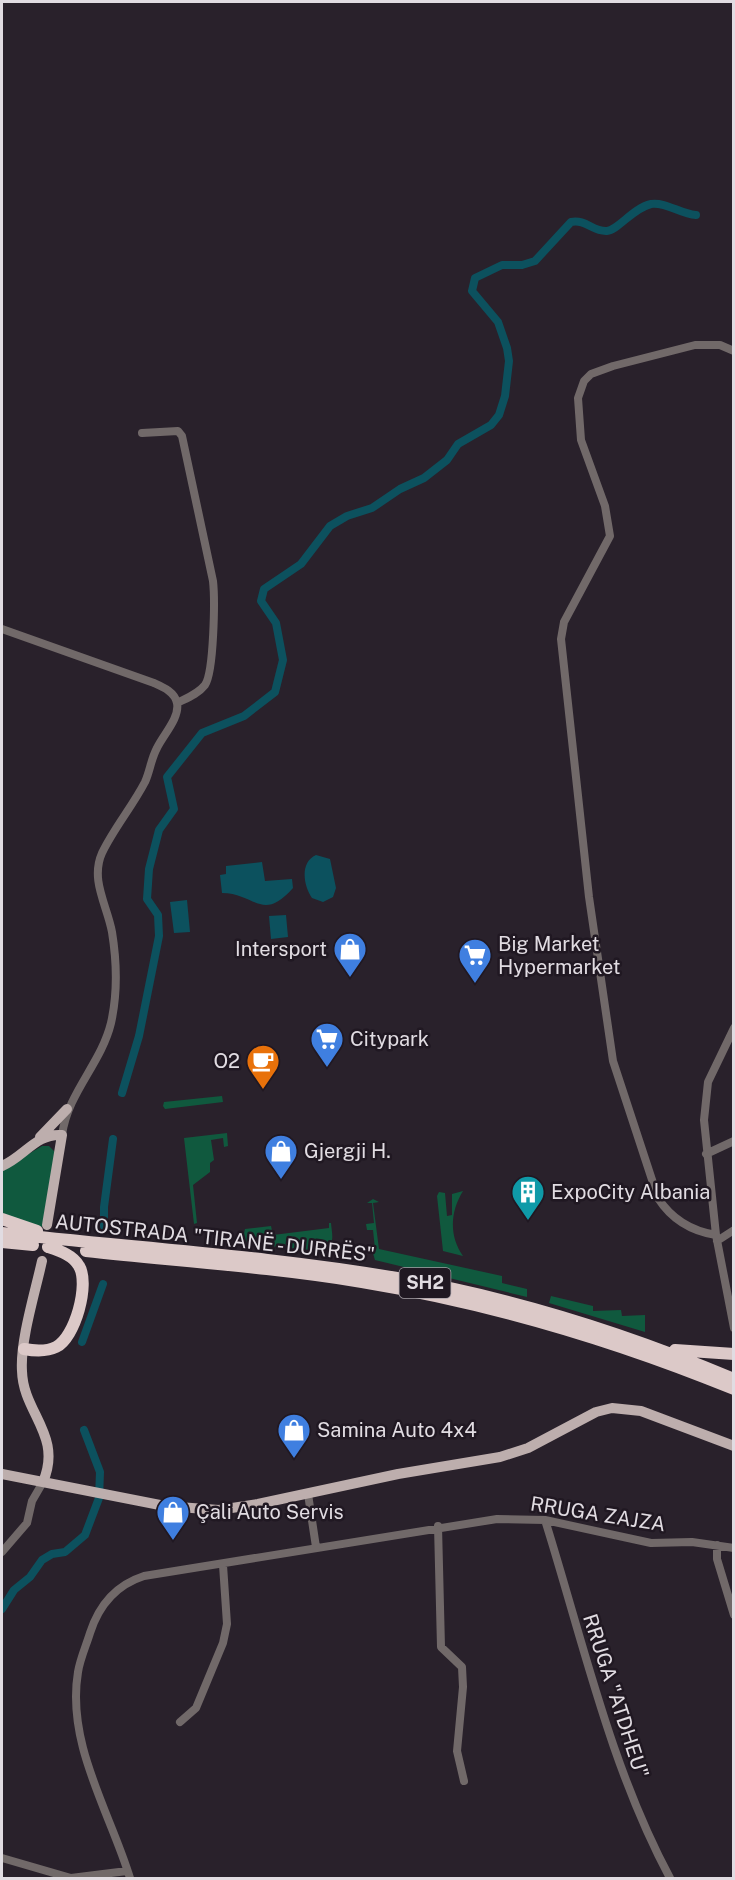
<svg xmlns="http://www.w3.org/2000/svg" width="735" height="1880" viewBox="0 0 735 1880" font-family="'Public Sans',sans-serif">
  <rect width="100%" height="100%" fill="#29212b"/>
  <path fill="#10593e" d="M 222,1096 L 223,1102 L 165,1109 L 163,1106 L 164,1102 Z
    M 227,1133 L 228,1146 L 224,1147 L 223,1138 L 211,1140 L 214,1160 L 210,1163 L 210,1172 L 193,1185 L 197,1223 L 194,1224 L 184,1138 Z
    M 42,1146 L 49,1146 L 55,1152 L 42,1227 L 2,1214 L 2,1170 Z
    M 463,1191 C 450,1212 449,1236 463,1256 L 443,1251 L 437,1196 L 439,1192 L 445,1193 L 447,1216 L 452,1215 L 452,1194 Z
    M 373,1199 L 379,1202 L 373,1203 L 379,1249 L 502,1276 L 502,1283 L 527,1289 L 527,1297 L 375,1260 L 372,1250 L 375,1249 L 373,1230 L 367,1230 L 366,1224 L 374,1223 L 372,1203 L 367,1203 Z
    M 329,1223 L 331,1223 C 332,1235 336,1245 322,1251 L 248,1244 L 243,1238 L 245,1229 L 271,1226 L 273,1235 L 329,1228 Z
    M 551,1296 L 593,1306 L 593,1311 L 621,1310 L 622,1316 L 645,1315 L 645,1332 L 549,1303 Z"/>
  <path fill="#0c515e" d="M 316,855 L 330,859 L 336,888 L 333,897 L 323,902 L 312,898 C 303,885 300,862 316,855 Z
    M 262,862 L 265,881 L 292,879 L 293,888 C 262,923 255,893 222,893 L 220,875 L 226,874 L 226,866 Z
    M 187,900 L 190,932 L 174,933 L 170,902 Z
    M 286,915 L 288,937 L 271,939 L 269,916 Z"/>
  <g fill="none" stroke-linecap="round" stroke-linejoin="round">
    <path stroke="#0c515e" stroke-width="8" d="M 122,1093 L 139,1036 L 159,936 L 158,915 L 147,899 L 149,869 L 159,830 L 174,809 L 167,777 L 202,733 L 244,716 L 275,692 L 283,660 L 276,623 L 261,601 L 264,589 L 301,564 L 330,526 L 347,516 L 372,508 L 400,489 L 424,478 L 447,460 L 458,444 L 491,425 L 499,415 L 505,396 L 509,361 L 507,348 L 498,322 L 472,291 L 475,278 L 502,265 L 522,265 L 535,261 L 571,222 C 586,219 593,232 607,231 C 618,230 633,208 651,204 C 667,202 680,214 696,215
      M 104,1226 L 104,1207 L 113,1139
      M 82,1342 L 103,1284
      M 2,1609 L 14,1590 L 30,1577 L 42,1560 L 52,1554 L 65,1552 L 85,1535 L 99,1498 L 100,1472 L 84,1430"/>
    <path stroke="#716969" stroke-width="8" d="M 142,433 L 178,431 L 182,436 L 213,581 C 215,599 214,672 205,685 C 198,694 187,698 177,703
      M 2,629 L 154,683 C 163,687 175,692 177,703 C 180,718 163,735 157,748 C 151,759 150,771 145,782 C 132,807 114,828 102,853 C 90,880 107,905 112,932 C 117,963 118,992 111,1023 C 101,1064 68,1092 62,1135
      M 734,1028 L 708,1082 L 704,1120 L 716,1235 L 734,1328
      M 706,1154 L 734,1141
      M 716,1235 C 691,1231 672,1220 658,1198 L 613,1061 L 589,897 L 561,639 L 564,622 L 610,536 L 605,506 L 581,440 L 578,398 L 584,381 L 591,374 L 613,366 L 695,345 L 720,345 L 734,351
      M 717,1241 L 734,1230
      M 308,1494 L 316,1547
      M 545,1520 C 583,1641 610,1766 670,1878
      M 438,1526 L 441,1647 L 462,1667 L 463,1687 L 457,1751 L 464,1781
      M 717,1545 L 717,1559 L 734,1615
      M 2,1552 L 27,1523 L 32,1501 L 43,1482
      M 180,1722 L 196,1708 L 223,1643 L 227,1624 L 223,1565
      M 2,1858 L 71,1878 L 127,1871
      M 130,1878 C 110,1812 66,1744 78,1672 C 80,1659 86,1646 90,1633 C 99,1605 116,1585 144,1576 L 497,1519 L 545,1520 L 651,1543 L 692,1542 L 734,1548"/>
    <path stroke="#bdaead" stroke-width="10" d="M 40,1137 L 67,1109
      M 2,1166 C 24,1157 36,1133 62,1135 L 47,1225
      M 42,1261 C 35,1293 20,1341 22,1371 C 23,1413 63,1435 43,1482
      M 2,1474 L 165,1506 L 219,1510 L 258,1504 L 398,1474 L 500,1457 L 528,1448 L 596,1412 L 612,1408 L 641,1411 L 734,1446"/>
    <path stroke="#dcc9c8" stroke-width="12" d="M 2,1219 L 37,1231
      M 2,1233 C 135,1248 271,1256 403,1279 C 517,1299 627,1334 734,1379
      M 2,1242 L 33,1245
      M 86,1251 C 178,1261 271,1267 362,1282 C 489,1303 614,1340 734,1389
      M 24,1349 C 35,1351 46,1352 56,1347 C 75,1338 90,1284 79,1266 C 73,1255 60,1251 48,1247
      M 675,1350 L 734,1354"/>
  </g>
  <defs>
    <symbol id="shop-pin" viewBox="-11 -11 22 30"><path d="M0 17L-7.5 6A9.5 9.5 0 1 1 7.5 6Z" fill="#3f7fe0" stroke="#201822"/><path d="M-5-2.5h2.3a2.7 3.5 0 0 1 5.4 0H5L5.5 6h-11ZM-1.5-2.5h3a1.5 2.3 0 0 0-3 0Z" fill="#fff"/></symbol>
    <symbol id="supermarket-pin" viewBox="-11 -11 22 30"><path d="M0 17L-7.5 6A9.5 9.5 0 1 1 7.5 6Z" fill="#3f7fe0" stroke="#201822"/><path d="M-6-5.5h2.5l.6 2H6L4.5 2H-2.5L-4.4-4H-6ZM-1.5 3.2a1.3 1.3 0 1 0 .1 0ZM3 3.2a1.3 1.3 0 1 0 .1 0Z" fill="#fff"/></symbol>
    <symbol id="cafe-pin" viewBox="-11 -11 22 30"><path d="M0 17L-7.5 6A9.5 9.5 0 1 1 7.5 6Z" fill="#e8710a" stroke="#201822"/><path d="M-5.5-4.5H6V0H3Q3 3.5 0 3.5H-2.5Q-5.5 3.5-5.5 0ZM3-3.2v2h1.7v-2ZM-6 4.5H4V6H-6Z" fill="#fff"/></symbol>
    <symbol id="building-pin" viewBox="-11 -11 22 30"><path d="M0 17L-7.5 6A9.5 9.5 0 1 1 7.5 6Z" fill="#0f9aa8" stroke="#201822"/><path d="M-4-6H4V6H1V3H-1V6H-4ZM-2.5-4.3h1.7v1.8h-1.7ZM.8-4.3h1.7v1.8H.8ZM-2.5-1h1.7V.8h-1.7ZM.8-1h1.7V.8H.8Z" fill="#fff"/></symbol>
  </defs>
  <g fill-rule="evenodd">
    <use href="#shop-pin" x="331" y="930" width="38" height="52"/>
    <use href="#supermarket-pin" x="456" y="936" width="38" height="52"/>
    <use href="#supermarket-pin" x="308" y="1020" width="38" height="52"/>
    <use href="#cafe-pin" x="244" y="1042" width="38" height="52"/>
    <use href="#shop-pin" x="262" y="1132" width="38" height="52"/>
    <use href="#building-pin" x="509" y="1173" width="38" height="52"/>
    <use href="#shop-pin" x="275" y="1411" width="38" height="52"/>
    <use href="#shop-pin" x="154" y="1493" width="38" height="52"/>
  </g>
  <g text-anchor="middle" stroke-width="5" stroke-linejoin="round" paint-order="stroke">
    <rect fill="#201822" stroke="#a7a1a8" stroke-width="1.5" x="399.5" y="1268" width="51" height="30" rx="4.5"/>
    <g font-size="18" font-weight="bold" fill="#e1dce2">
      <text x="425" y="1289">SH2</text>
    </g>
    <g font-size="20" fill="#e1dce2" stroke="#201822" text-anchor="start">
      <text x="498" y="951">Big Market<tspan x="498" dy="23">Hypermarket</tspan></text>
      <text x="327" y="956" text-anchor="end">Intersport</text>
      <text x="350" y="1046">Citypark</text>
      <text x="240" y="1068" text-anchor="end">O2</text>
      <text x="304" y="1158">Gjergji H.</text>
      <text x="551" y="1199">ExpoCity Albania</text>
      <text x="317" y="1437">Samina Auto 4x4</text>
      <text x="196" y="1519">Çali Auto Servis</text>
    </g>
    <g font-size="20" fill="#e1dce2" stroke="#201822">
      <text transform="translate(215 1238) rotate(6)" y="7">AUTOSTRADA "TIRANË - DURRËS"</text>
      <text transform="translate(598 1514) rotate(9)" y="7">RRUGA ZAJZA</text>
      <text transform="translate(616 1696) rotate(72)" y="7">RRUGA "ATDHEU"</text>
    </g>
  </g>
  <rect width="735" height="1880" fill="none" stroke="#e1dce2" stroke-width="6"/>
</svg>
